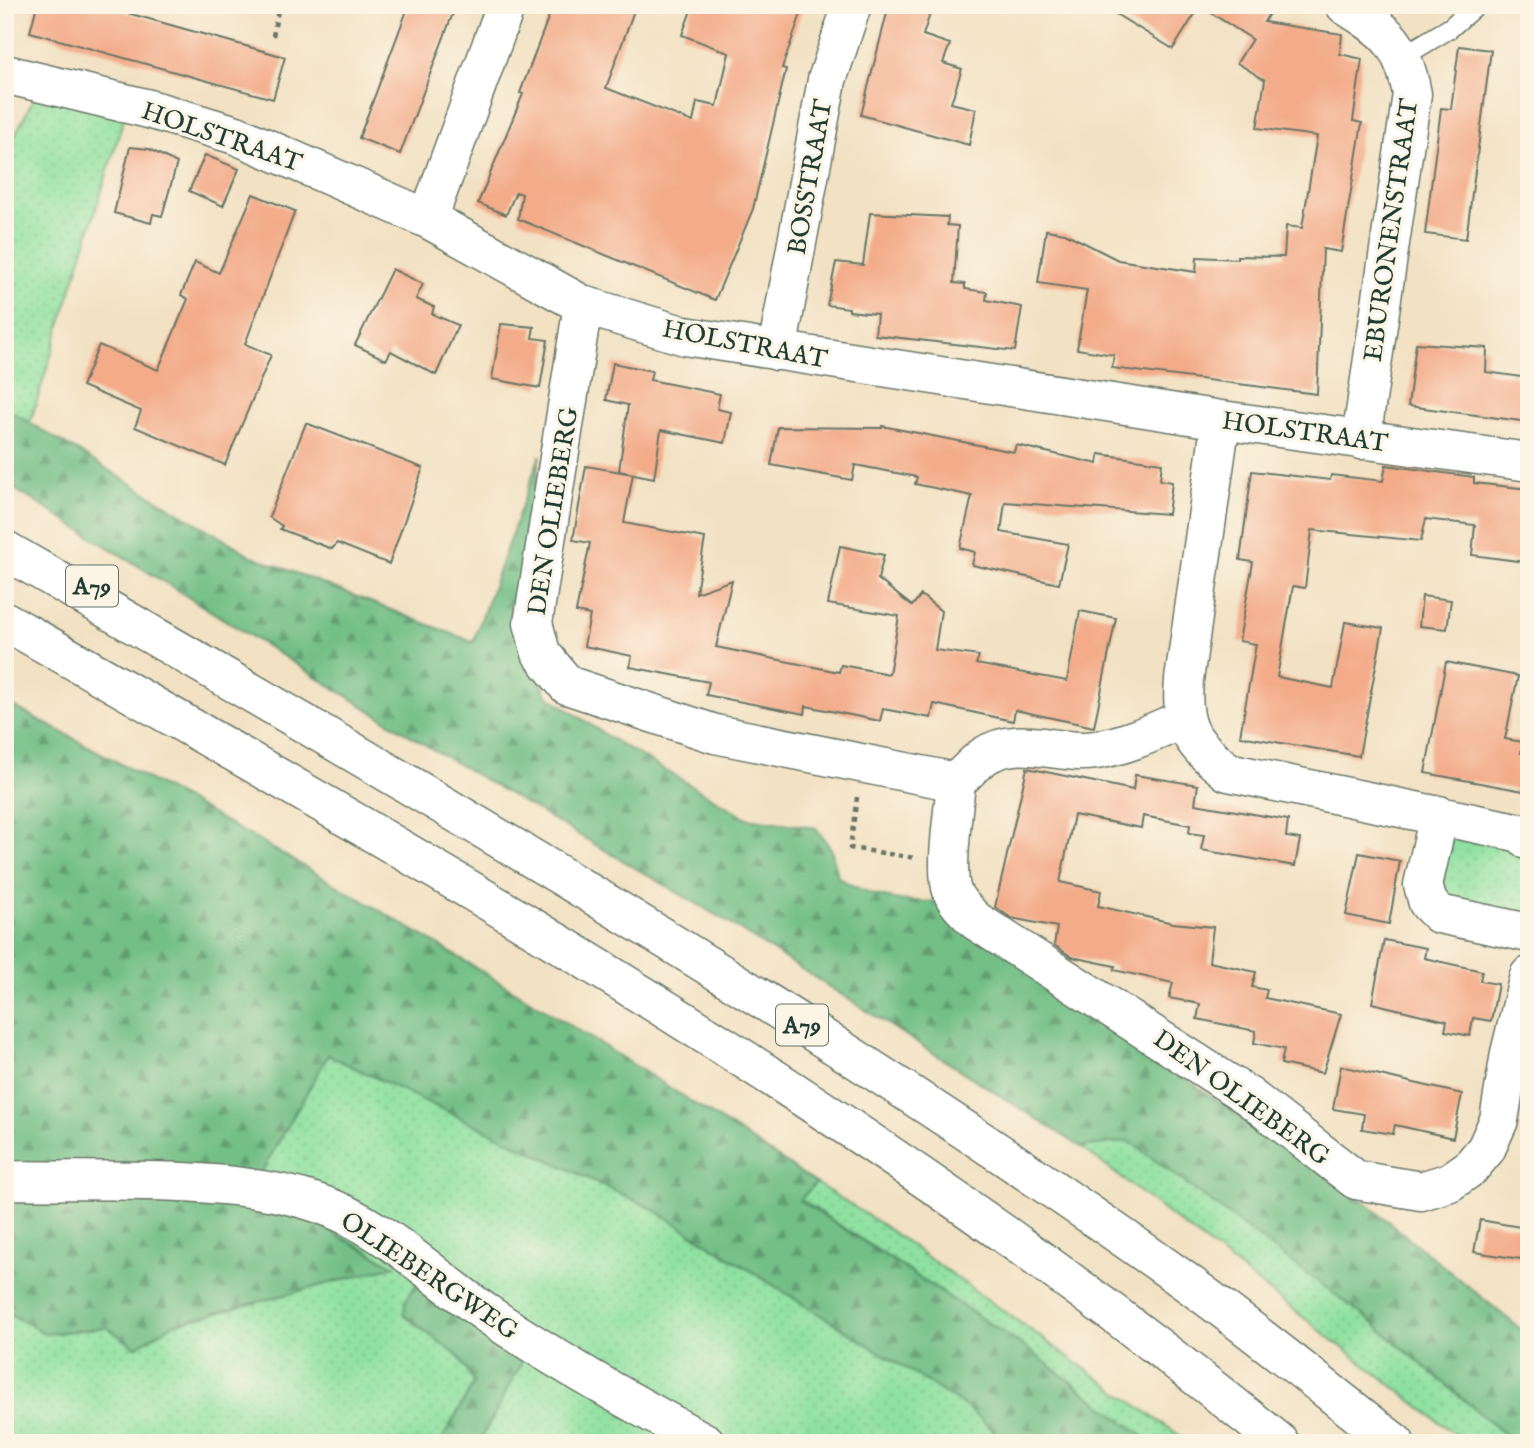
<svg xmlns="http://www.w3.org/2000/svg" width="1534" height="1448" viewBox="0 0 1534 1448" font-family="'IM FELL English',serif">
  <defs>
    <pattern id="grass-dots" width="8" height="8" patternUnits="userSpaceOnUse" patternTransform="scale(1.75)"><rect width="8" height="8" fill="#8fe1a1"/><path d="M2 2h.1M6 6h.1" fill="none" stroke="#7bc28b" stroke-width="1.8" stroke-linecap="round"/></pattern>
    <pattern id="forest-firs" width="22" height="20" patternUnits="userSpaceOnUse" patternTransform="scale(1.75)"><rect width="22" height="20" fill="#73bf87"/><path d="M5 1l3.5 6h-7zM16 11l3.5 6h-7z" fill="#5e9c6f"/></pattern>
  </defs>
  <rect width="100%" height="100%" fill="#fcf5e5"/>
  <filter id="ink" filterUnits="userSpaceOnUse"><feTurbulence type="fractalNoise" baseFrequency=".0143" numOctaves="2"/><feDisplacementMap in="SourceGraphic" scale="14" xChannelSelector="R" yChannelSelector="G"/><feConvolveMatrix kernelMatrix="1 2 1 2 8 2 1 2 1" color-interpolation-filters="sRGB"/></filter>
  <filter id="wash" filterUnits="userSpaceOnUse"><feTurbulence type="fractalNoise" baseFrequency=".00686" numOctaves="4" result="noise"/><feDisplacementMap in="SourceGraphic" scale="28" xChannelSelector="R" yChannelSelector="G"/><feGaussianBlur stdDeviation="1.57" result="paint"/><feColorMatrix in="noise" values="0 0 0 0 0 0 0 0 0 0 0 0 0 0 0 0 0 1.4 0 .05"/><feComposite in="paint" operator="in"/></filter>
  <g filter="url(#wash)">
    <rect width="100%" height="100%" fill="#f2e1c3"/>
    <path fill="url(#grass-dots)" stroke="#578f6a" stroke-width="2" d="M 36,94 L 125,115 L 30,423 L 5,408 L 5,155 Z
      M 1465,833 L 1529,856 L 1529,913 L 1440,901 L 1449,838 Z
      M 328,1055 L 653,1209 L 965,1406 L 994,1431 L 987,1443 L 479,1443 L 525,1356 L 437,1338 L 460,1358 L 474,1383 L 440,1443 L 5,1443 L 5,1316 L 12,1315 L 46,1334 L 107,1327 L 135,1347 L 174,1324 L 394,1266 L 254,1185 Z
      M 1129,1140 L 1367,1318 L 1515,1443 L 1467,1443 L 1081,1147 Z
      M 816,1183 L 878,1222 L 1190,1443 L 1152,1443 L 1022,1345 L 800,1199 Z"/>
    <path fill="url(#forest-firs)" stroke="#497e5e" stroke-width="2" d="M 5,408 L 252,556 L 473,642 L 540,455 L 528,539 L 529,656 L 547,695 L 610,738 L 747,818 L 816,828 L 831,849 L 838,877 C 870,898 903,904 940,901 L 1187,1080 L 1362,1200 L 1529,1336 L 1529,1443 L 1515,1443 L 1367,1318 L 1129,1141 L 1081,1147 L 721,918 L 432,749 L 5,483 Z
      M 5,702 C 283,848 554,1009 816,1183 L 800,1200 L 1022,1345 L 1152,1443 L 987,1443 L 994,1431 L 965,1406 L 653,1209 L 328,1055 L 254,1185 L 338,1236 L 395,1266 L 174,1324 L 135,1347 L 107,1327 L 46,1334 L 12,1315 L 5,1316 Z
      M 420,1279 L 525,1356 L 479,1443 L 440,1443 L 474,1383 L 460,1358 L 404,1315 L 406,1300 Z"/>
    <g id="blocks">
      <path fill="#f3ab89" d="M 37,5 L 99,5 L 285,57 L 273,99 L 30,32 Z
        M 409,5 L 456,5 L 400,154 L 359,138 Z
        M 553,5 L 636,5 L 606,88 L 693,122 L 697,102 L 717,106 L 729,53 L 682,35 L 693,5 L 804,5 L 782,68 L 786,69 L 753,209 L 715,300 L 518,219 L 522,194 L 516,192 L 506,215 L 478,203 L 523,94 L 520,93 Z
        M 889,5 L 933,5 L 923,35 L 950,44 L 943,63 L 962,69 L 951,103 L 976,109 L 969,145 L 861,115 Z
        M 1101,5 L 1274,5 L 1264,22 L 1342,34 L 1340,54 L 1362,59 L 1353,121 L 1362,123 L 1341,252 L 1323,249 L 1317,394 L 1112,368 L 1114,355 L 1077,349 L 1087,290 L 1038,283 L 1046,230 L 1065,233 L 1118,260 L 1196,272 L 1197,257 L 1237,259 L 1237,256 L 1284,257 L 1286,226 L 1302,228 L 1317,136 L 1257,128 L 1265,80 L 1237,63 L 1252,39 L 1200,6 L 1173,49 Z
        M 1459,46 L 1491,50 L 1466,239 L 1425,234 L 1441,108 L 1451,109 Z
        M 130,147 L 149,149 L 177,163 L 162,216 L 153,214 L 151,223 L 114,213 Z
        M 205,155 L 239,169 L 223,206 L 189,191 Z
        M 253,194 L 295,211 L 245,344 L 271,355 L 225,465 L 135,427 L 141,411 L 82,386 L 99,345 L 158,370 L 188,299 L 181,295 L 195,262 L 219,273 Z
        M 870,213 L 948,217 L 947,225 L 958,226 L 954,283 L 965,284 L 965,289 L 987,292 L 986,300 L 1022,307 L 1015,351 L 875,335 L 877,314 L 849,311 L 849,308 L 827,305 L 836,262 L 863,265 Z
        M 392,269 L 423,284 L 416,299 L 434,307 L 432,314 L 458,325 L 436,375 L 391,351 L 386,360 L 355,345 Z
        M 501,324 L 534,327 L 532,338 L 548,340 L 540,388 L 492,379 Z
        M 1416,343 L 1487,348 L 1486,372 L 1529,378 L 1529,422 L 1408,406 Z
        M 613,363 L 652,371 L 650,380 L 720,394 L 717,409 L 731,412 L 725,443 L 661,430 L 654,478 L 619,471 L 628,405 L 606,400 Z
        M 306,423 L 423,468 L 389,564 L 337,543 L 332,549 L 280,529 L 282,526 L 269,517 Z
        M 882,426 L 1014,452 L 1016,445 L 1098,464 L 1099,454 L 1162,463 L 1160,480 L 1172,482 L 1168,514 L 1005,502 L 1001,532 L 1068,544 L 1059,584 L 972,565 L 975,552 L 960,548 L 972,496 L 915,484 L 917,477 L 855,465 L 852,480 L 771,465 L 778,427 L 882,428 Z
        M 1386,465 L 1474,477 L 1474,483 L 1529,489 L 1525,562 L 1472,555 L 1475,525 L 1426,519 L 1421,541 L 1312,530 L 1305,588 L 1293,586 L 1277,677 L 1333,688 L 1345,622 L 1383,628 L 1359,756 L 1240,736 L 1256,644 L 1239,641 L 1253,562 L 1240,560 L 1252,471 L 1330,480 L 1331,475 L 1383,481 Z
        M 586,466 L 633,474 L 624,523 L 705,538 L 696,593 L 732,580 L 716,647 L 839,672 L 841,665 L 889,674 L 899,616 L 828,604 L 840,546 L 884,555 L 878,579 L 912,606 L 921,595 L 941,611 L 935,650 L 979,656 L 976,664 L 1067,681 L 1080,611 L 1116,618 L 1094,727 L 1015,710 L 1013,721 L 934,704 L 931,718 L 883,709 L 880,721 L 806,706 L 805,714 L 706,695 L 709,682 L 630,667 L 632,656 L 584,646 L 590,615 L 576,612 L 590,543 L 573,540 Z
        M 1422,596 L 1451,600 L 1447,629 L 1419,626 Z
        M 1446,662 L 1518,676 L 1505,739 L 1523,742 L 1521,753 L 1529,754 L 1529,792 L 1425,773 Z
        M 1027,768 L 1133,790 L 1135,775 L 1198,785 L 1195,804 L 1288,820 L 1286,837 L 1300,839 L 1295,866 L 1201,850 L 1204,835 L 1189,833 L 1190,825 L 1143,816 L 1141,828 L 1074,815 L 1060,882 L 1101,891 L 1098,906 L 1173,923 L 1213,927 L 1209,962 L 1256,972 L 1252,987 L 1267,990 L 1265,998 L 1341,1014 L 1323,1073 L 1281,1064 L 1284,1049 L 1254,1043 L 1256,1031 L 1197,1019 L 1200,1004 L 1169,998 L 1173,983 L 1114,970 L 1115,966 L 1072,957 L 1054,945 L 1057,927 L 1011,918 L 995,907 Z
        M 1359,853 L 1400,861 L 1389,924 L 1346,915 Z
        M 1384,940 L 1426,948 L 1424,958 L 1482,971 L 1480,981 L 1498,984 L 1491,1021 L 1473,1018 L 1470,1036 L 1445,1031 L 1447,1021 L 1372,1003 Z
        M 1341,1066 L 1462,1094 L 1453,1138 L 1395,1125 L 1393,1134 L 1362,1129 L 1364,1114 L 1333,1109 Z
        M 1480,1220 L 1526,1228 L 1521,1259 L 1474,1252 Z"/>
    </g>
  </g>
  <g filter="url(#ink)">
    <use href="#blocks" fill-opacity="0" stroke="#697666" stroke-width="2"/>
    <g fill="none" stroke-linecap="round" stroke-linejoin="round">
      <defs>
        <path id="lane" d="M 1402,57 L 1450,28 L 1476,5"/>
        <path id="street" d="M 1345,5 C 1387,31 1403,44 1412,94 L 1361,440
          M 5,74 L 149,109 L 236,135 L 428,219 L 583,305 L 685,336 L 1221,420 L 1529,462
          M 428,219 L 506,5
          M 583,305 L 533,623 L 541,653 L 567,685 L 715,734 L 956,782
          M 777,351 L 827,80 L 852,5
          M 1221,420 L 1184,680 C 1180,728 1191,743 1228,772 L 1521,833 L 1529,841
          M 1184,719 C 1156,731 1127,745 1096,750 C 1058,756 1019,733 984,756 C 974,763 965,774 956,782 C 954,808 944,869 952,891 C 956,903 967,912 976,921 L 1248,1096 L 1356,1180 L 1421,1191 L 1450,1182 L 1470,1168 L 1486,1149 L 1499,1120 L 1510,1053 L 1529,976
          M 1439,815 L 1423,885 L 1428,903 L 1439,914 L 1529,933
          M 5,1180 C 98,1182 231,1174 317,1203 C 380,1223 432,1276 486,1313 C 556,1361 631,1402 706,1443"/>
        <path id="highway" d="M 5,550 C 403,780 802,1009 1178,1276 C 1252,1329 1323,1387 1395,1443
          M 5,621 C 445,872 886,1122 1280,1443"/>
      </defs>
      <use href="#lane" stroke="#697666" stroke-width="22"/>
      <use href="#street" stroke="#697666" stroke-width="41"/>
      <use href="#highway" stroke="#697666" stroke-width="41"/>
      <path stroke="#697666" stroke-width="4.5" stroke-dasharray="5 5" stroke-linecap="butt" d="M 273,36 L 279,5
        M 857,797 L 850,848 L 915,858"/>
      <use href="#lane" stroke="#fff" stroke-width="19"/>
      <use href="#street" stroke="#fff" stroke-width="38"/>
      <use href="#highway" stroke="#fff" stroke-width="38"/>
    </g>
  </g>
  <g text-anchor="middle" stroke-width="6" stroke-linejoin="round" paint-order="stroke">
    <g fill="#fcf5e5" stroke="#617469" stroke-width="2">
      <rect x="66" y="565.5" width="52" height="41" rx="5"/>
      <rect x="776" y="1004.5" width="52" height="41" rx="5"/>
    </g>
    <g font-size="24" font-weight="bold" fill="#1f3d34">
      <text x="92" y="594">A79</text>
      <text x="802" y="1033">A79</text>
    </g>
    <g font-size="26" fill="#1f3d34" stroke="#fcf5e5">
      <text transform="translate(222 136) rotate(19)" y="9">HOLSTRAAT</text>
      <text transform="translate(809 177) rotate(-80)" y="9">BOSSTRAAT</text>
      <text transform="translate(1390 230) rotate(-82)" y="9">EBURONENSTRAAT</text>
      <text transform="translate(745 343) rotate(11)" y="9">HOLSTRAAT</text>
      <text transform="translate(1305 431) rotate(8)" y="9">HOLSTRAAT</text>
      <text transform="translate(552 511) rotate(-81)" y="9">DEN OLIEBERG</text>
      <text transform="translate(1242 1097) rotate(36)" y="9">DEN OLIEBERG</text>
      <text transform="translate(430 1275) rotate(34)" y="9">OLIEBERGWEG</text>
    </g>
  </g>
  <rect width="1534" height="1448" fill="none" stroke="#fcf5e5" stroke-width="28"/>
</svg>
